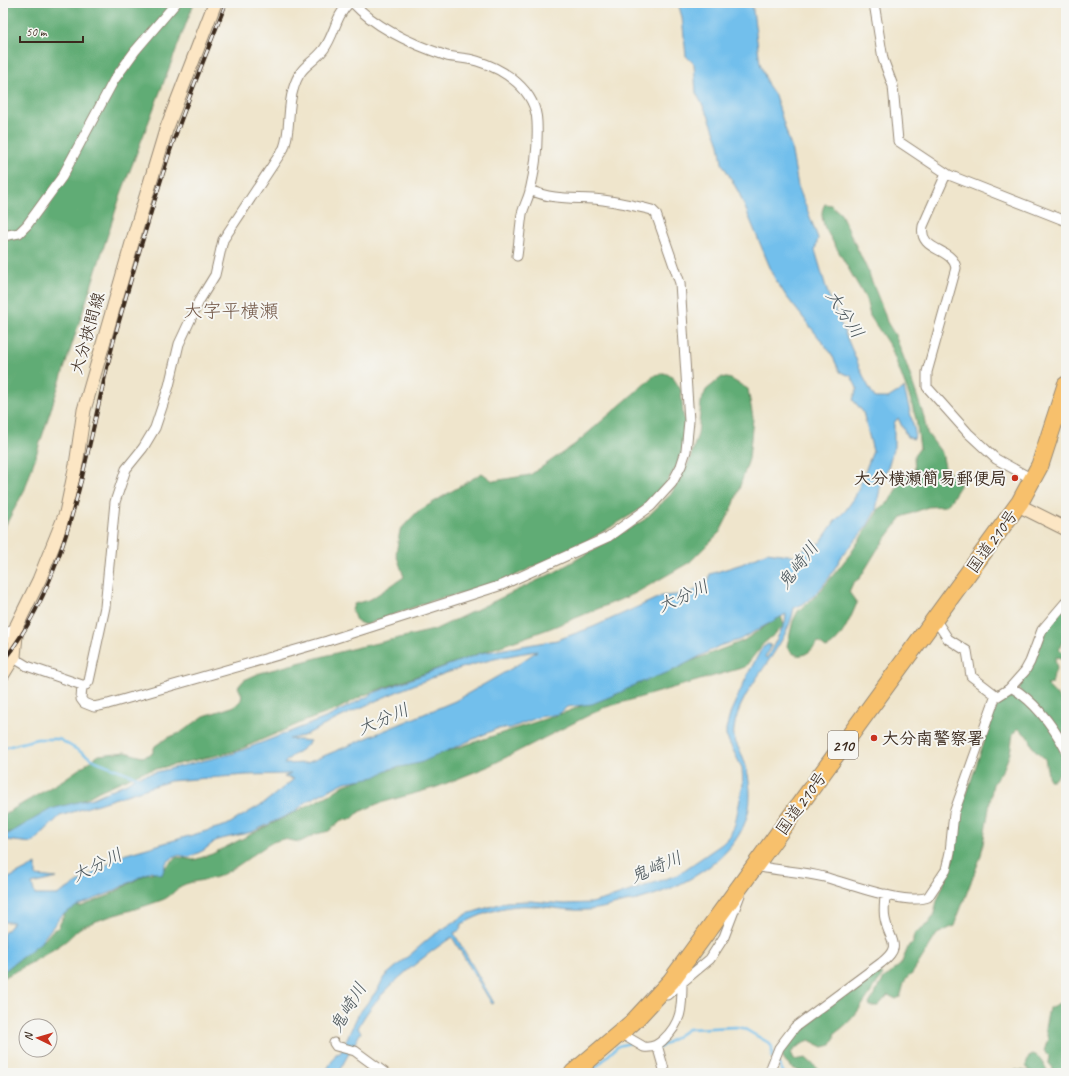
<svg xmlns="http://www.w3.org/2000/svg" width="1069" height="1076" viewBox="0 0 1069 1076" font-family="Caveat,'Klee One',sans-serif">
  <rect width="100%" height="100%" fill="#f6f6f2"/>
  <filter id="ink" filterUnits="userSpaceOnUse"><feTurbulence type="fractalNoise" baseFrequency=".025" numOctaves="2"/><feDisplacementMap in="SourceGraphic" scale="8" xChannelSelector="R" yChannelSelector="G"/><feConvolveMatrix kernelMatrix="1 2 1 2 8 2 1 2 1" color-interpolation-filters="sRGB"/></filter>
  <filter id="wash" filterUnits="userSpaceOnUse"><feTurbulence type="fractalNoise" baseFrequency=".012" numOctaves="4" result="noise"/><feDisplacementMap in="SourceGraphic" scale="16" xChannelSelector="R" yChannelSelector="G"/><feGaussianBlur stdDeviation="0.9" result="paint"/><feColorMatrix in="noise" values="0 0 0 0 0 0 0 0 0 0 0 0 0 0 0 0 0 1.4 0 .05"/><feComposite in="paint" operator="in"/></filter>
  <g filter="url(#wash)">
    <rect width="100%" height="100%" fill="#efe5cc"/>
    <path fill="#61ac75" stroke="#4e6b4a" d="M 4,3 L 194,3 L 121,194 L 25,489 L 3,530 Z
      M 825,204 L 831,205 L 841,214 L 867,269 L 884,312 L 887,322 L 895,335 L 907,366 L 924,417 L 927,433 L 942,453 L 945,467 L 953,476 L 960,482 L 960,486 L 949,503 L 945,506 L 928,507 L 902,517 L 877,550 L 860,578 L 853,583 L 849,592 L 857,603 C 851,617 840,644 826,648 L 818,642 C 810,654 796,663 787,646 L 793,621 L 798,611 L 818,594 L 851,553 L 879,509 L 889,502 L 904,475 L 915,472 L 914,456 L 920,448 L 916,419 L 910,398 L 891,348 L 870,316 L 866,299 L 825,228 C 822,219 820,212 825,204 Z
      M 664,373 L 672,376 L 681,390 L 683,414 L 686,425 L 685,442 L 676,468 L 666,483 L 641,509 L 586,542 L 489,588 L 434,600 L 365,625 L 356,621 L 352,610 L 354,604 L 371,599 L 404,577 L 396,554 L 400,530 L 417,512 L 482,473 L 493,481 L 530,475 L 574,445 L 655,375 Z
      M 722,377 L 731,379 L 748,389 L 753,418 L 749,459 L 734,504 L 720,532 L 690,562 L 634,594 L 551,628 L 364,695 L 336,710 L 305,721 L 236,751 L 142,772 L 99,791 L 73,806 L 32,827 L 3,834 L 3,815 L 63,780 L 99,755 L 125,752 L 142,757 L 152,754 L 155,746 L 167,738 L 180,733 L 204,716 L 235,706 L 241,700 L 242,695 L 238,687 L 244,680 L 260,673 L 351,649 L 434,630 L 555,572 L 644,520 L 671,494 L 689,462 L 698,434 L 701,402 L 706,390 Z
      M 1066,595 L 1066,634 L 1059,649 L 1066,654 L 1066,664 L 1060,658 L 1056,657 L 1055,659 L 1057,669 L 1054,674 L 1052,684 L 1047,685 L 1063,702 L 1061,706 L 1066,710 L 1066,734 L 1057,735 L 1064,768 L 1054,780 L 1049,780 L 1045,759 L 1034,749 L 1029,738 L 1018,728 L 1013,734 L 1010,753 L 1004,768 L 993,784 L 981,856 L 954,926 L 937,934 L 912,974 C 902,980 904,988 900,997 L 896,999 L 888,995 L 878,1006 L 870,1006 L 869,1004 L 883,980 L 901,964 L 909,945 L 913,943 L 913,938 L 915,933 L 929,923 L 933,917 L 937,901 L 954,857 L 959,817 L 997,703 C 1004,693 1010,691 1022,694 L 1019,687 L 1023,678 L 1049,624 Z
      M 781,616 L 784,626 L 763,644 L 745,667 L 603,708 L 487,767 L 437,787 L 377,804 L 359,812 L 352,819 L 341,820 L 329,831 L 316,834 L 300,842 L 283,839 L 273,842 C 255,852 238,868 219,876 C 207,881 193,880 181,886 C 175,890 169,898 162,900 C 136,910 109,915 84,926 C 76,929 70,939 63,943 C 44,956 24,967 3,978 L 3,967 L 45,939 L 53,930 L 58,928 L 66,911 L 74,906 L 80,907 L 108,896 L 146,874 L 161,871 L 177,857 L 194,860 L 212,854 L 329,795 L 344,785 L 569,711 L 629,685 L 743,641 Z
      M 875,971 L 879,971 L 883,975 C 866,997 858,1018 834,1034 L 835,1037 L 831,1045 L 823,1047 L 809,1040 L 797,1047 L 791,1053 L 793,1060 L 806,1058 L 822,1073 C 805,1073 788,1072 781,1054 L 786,1042 L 796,1038 L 803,1026 L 845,993 L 855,993 C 862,986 867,977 875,971 Z
      M 1066,1000 L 1066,1073 L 1052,1073 L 1053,1068 L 1048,1062 L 1049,1056 L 1044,1051 L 1048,1039 L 1045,1028 L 1049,1008 Z
      M 1033,1054 C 1042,1057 1044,1065 1048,1073 L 1010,1073 L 1015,1070 L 1031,1072 L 1026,1066 L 1029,1056 Z"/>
    <path fill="#72bfec" stroke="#567485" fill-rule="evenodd" d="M 678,3 L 752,3 L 760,63 L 768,85 L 775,95 L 791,147 L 798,186 L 818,238 L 815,250 L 828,294 L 865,380 L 875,398 L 888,398 L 904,388 L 915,432 L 914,439 L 907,437 L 898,418 L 894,423 L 894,447 L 888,467 L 881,483 L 876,510 L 867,526 L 842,556 L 829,578 L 816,594 L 803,604 L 794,608 C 787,651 739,686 734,729 C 732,739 739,748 743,757 C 750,776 753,800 746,820 C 731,862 682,887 641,899 C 635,901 627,901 621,903 C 609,906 598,910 585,910 C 568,911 551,907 534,906 C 508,904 485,912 462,924 L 460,930 L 454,933 L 494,1003 L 492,1004 L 452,937 C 420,959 375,993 358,1028 L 361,1032 L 338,1073 L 325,1073 L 336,1054 L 340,1053 L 358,1015 L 378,989 L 384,977 L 432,936 L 457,920 L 467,914 L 506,902 L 531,901 L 564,904 L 591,903 L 613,897 L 677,875 L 722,844 L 730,836 L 735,824 L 743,785 L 742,768 L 726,736 L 726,729 L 731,711 L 749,672 L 762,648 L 768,644 L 771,645 L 765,657 L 767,658 L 785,623 L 786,614 L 739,640 L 719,646 L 674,670 L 637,684 L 619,693 L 592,704 L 567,707 L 559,714 L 539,717 L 511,728 L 496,729 L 420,763 L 390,769 L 375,777 L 345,782 L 309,800 L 294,812 L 252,832 L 217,840 L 204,850 L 190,857 L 176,855 L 166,863 L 162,875 L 151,871 L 110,893 L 77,906 L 62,915 L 40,943 L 3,972 L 3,934 L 14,922 L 3,922 L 3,881 L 36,864 L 36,876 L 57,878 L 32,884 L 35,895 L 57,895 L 123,855 L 227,825 L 264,803 L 294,779 L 284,777 L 291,774 L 246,775 L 170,781 L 60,816 L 32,843 L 6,840 L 3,842 L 3,837 L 51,809 L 93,798 L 127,783 L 136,777 L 235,753 L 328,717 L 376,692 L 481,653 L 557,640 L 593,627 L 662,596 L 688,594 L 709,581 L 710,574 L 742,564 L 767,552 L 795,556 L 808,546 L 820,543 L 835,521 L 846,510 L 855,497 L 873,451 L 863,412 L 853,400 L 857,388 L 851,376 L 840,372 L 831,353 L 786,296 L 774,277 L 739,193 L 722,163 L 719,144 L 709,117 L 696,93 L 694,64 L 686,56 L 682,17 ZM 537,651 L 514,667 L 455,701 L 307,763 L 284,764 C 293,752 303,752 310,741 L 289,739 L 303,736 C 376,699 455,662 537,651 Z"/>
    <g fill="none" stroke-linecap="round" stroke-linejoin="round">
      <path stroke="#72bfec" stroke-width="2.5" d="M 3,748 L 37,739 L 59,739 L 96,761 L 139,778
        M 659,1048 L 688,1029 L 736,1027 L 743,1028 L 769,1043 L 772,1047 L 772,1057
        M 777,1062 L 784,1073
        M 590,1073 L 618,1046 L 630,1043"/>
    </g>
  </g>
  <g filter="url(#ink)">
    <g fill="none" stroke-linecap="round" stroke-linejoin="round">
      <defs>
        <path id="street" d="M 353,3 C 377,29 414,45 447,56 C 457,58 467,58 477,61 C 504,69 536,90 537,122 C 538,143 535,170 530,191 C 528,199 524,206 522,214 C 520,228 519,242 517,256
          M 874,3 L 883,59 L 893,86 L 898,141 L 949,175 L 1066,221
          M 3,5 L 4,3
          M 946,174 L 923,226 C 918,252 953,247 956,268 L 927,372 L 927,387 L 968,433 L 996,459 L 1034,480
          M 3,236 L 19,233 L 27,225 L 62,177 L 114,80 L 135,51 L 176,3
          M 935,619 L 948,639 L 967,651 L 971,676 L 997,696
          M 3,643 L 7,634 L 17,625
          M 14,653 L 17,660 L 27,666 L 82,685 L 86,685 L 89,681 L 105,607 L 115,502 L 126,469 L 143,448 L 155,428 L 169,386 L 179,344 L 199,301 L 215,275 L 223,240 L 284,148 C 291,129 287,109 293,90 C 300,64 311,66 324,49 C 335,34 335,17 349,3
          M 82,685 L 81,699 L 84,703 L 94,707 L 108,704 L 327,641 L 502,585 L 608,537 L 651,506 L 672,483 L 681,466 L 686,451 L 689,421 L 680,283 L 656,214 L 652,210 C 636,206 619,202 603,200 C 578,197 554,201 530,190
          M 1011,687 C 1034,701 1053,726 1066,750
          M 756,865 L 761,867 C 782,871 804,872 824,877 C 847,883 907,906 928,897 L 946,870 L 950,852 L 954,813 L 995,698 L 1009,689 L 1025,671 L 1030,662 L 1042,630 L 1066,602
          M 667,995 L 710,959 L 724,937 L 740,895
          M 620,1033 L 644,1047 C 651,1048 658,1045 663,1040 C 682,1023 682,1007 682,983
          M 334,1043 L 336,1046 L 355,1051 L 385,1073
          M 657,1045 L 665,1073
          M 769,1073 L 779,1048 L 795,1027 L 881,963 C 904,945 889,941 885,919 C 883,911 885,902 885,894"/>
        <path id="secondary" d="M 1018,505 L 1066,529
          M 3,674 L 14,656 L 17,625 L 39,580 L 66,513 L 76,465 L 84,410 L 132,243 L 166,130 L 215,3"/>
        <path id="highway" d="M 573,1073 L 633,1022 L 671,981 L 1020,502 L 1040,465 L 1066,385"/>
      </defs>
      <use href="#street" stroke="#958875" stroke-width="11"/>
      <use href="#secondary" stroke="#958875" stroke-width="15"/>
      <use href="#highway" stroke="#958875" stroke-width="19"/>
      <use href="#street" stroke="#fff" stroke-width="9"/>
      <use href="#secondary" stroke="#fce6c4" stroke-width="13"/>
      <use href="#highway" stroke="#f7c06c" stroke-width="17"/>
      <defs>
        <path id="rail" d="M 3,661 C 74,573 87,438 116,332 C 133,271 151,211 170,151 C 187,101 207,52 226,3"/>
      </defs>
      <use href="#rail" stroke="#3b2a1e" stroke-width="4"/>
      <use href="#rail" stroke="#f6f6f2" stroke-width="2.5" stroke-dasharray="8" stroke-linecap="butt"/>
    </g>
  </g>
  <g fill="#c8321e" stroke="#f6f6f2" stroke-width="1.5">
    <circle cx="1015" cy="478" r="4"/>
    <circle cx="874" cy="738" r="4"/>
  </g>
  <g text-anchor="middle" stroke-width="4" stroke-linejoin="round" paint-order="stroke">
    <rect fill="#f6f6f2" stroke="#73675e" stroke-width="1" x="828" y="731" width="30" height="28" rx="3"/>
    <g font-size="16" font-weight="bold" fill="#3b2a1e">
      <text x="843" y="751">210</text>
    </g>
    <g font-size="17" fill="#3b2a1e" stroke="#f6f6f2">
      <text transform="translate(87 333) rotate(-74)" y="6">大分挾間線</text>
      <text transform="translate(992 541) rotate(-54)" y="6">国道210号</text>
      <text transform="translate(801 803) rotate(-54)" y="6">国道210号</text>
    </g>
    <g font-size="17" font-weight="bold" fill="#3b2a1e" stroke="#f6f6f2" text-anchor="end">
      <text x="1007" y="484">大分横瀬簡易郵便局</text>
      <text x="882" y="744" text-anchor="start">大分南警察署</text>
    </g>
    <g font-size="18" font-style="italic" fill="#4c575c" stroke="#f6f6f2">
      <text transform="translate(845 314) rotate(57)" y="6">大分川</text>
      <text transform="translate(798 565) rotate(-52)" y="6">鬼崎川</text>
      <text transform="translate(683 596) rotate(-24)" y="6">大分川</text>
      <text transform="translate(383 719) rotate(-23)" y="6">大分川</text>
      <text transform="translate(97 865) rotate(-26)" y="6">大分川</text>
      <text transform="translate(656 867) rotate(-23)" y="6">鬼崎川</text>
      <text transform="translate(348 1007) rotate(-59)" y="6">鬼崎川</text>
    </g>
    <g font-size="19" fill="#735848" stroke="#f6f6f2">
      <text x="231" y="317">大字平横瀬</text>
    </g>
  </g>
  <rect width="1069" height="1076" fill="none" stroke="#f6f6f2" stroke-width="16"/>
  <g transform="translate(38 1038) rotate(275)"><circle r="19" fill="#f6f6f2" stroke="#aba49d"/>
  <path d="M0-3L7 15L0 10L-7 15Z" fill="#c8321e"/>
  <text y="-6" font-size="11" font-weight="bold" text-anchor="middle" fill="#3b2a1e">N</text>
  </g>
  <path d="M20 36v6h63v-6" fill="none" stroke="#3b2a1e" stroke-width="2"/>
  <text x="26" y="36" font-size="12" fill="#3b2a1e" stroke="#f6f6f2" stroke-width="3" paint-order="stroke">50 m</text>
</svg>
